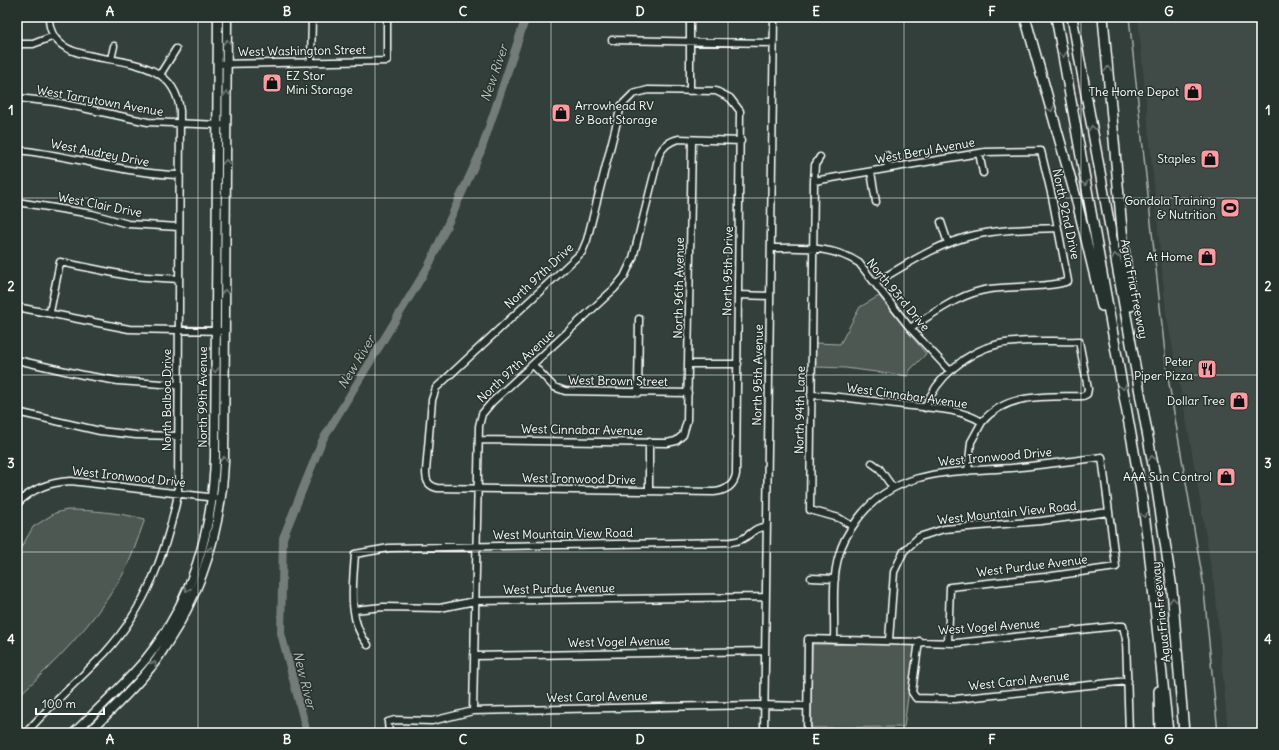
<svg xmlns="http://www.w3.org/2000/svg" width="1279" height="750" viewBox="0 0 1279 750" font-family="Delius,sans-serif">
  <rect width="100%" height="100%" fill="#333f3a"/>
  <filter id="ink" filterUnits="userSpaceOnUse"><feTurbulence type="fractalNoise" baseFrequency=".025" numOctaves="2"/><feDisplacementMap in="SourceGraphic" scale="8" xChannelSelector="R" yChannelSelector="G"/><feConvolveMatrix kernelMatrix="1 2 1 2 8 2 1 2 1" color-interpolation-filters="sRGB"/></filter>
  <g filter="url(#ink)">
    <path fill="#404c47" d="M 1138,17 L 1262,17 L 1262,733 L 1228,733 L 1216,597 L 1190,440 L 1166,312 Z"/>
    <path fill="#4d5853" stroke="#a6aca9" d="M 879,296 L 926,354 L 910,370 L 908,376 L 845,368 L 816,367 L 815,343 L 840,344 L 860,307 Z
      M 67,510 C 93,510 120,513 145,519 C 137,540 131,562 119,581 C 92,625 55,663 17,697 L 17,555 L 33,527 L 55,513 Z
      M 812,644 L 915,645 L 904,727 L 811,728 Z"/>
    <g fill="none" stroke-linecap="round" stroke-linejoin="round">
      <path stroke="#abb0ae" stroke-width="1.5" d="M 1129,17 L 1167,372 L 1203,581 L 1218,733"/>
      <path stroke="#737b78" stroke-width="8" d="M 306,733 L 305,725 L 281,633 L 283,538 L 322,441 L 429,265 L 481,151 L 526,17"/>
      <defs>
        <path id="minor" d="M 612,40 L 773,43
          M 17,44 L 33,44 L 54,36
          M 111,59 L 114,46
          M 311,63 L 312,17
          M 217,64 L 387,61 L 387,17
          M 161,73 L 176,49
          M 648,90 L 716,91 L 730,98 L 740,111 L 736,474 C 734,486 725,491 714,492 L 437,488 C 427,485 426,480 426,471 L 432,400 L 436,388 L 582,252 L 587,240 L 621,106 L 633,94 Z
          M 690,91 L 690,17
          M 17,98 L 55,102 L 148,122 L 221,125
          M 17,150 C 72,155 124,174 179,175
          M 979,153 L 983,173
          M 886,155 L 888,168
          M 820,157 L 815,165 L 814,181 L 810,510 L 839,518 L 852,526
          M 871,172 L 876,202
          M 814,181 L 985,152 L 1041,151 L 1052,197 L 1068,281 C 1051,288 1011,286 990,289 C 960,293 935,313 910,328
          M 17,202 L 92,214 L 128,224 L 179,227
          M 941,222 L 948,243
          M 771,248 C 802,248 832,245 859,263 L 910,328 L 950,371
          M 875,283 C 907,264 938,243 975,235 C 1002,229 1031,229 1058,228
          M 738,295 L 770,296
          M 17,307 L 129,329 L 225,331
          M 50,312 L 60,262 L 129,276 L 179,279
          M 17,360 L 83,375 L 118,381 L 177,385
          M 689,364 L 738,364
          M 533,365 L 554,387 L 565,391 L 688,393
          M 638,393 L 639,319
          M 811,395 C 842,396 873,401 903,405 C 930,408 959,408 982,422 C 1007,392 1047,397 1083,396 L 1087,394 L 1088,389 L 1079,341 C 1055,342 1022,339 999,344 C 967,351 936,378 925,408
          M 17,412 L 100,431 L 136,435 L 178,436
          M 479,440 L 667,443 L 676,441 L 683,435 L 687,421 L 692,140
          M 872,463 L 879,468 L 893,488
          M 968,471 L 971,442 L 982,422
          M 649,491 L 649,442
          M 17,504 C 31,489 51,482 71,481 L 216,498
          M 811,578 L 835,579
          M 354,610 L 383,607 L 440,608 L 475,601 L 765,597
          M 834,640 C 835,612 831,581 839,555 C 842,542 849,531 857,520 C 895,468 953,472 1011,468 C 1042,465 1072,461 1102,457 L 1116,567 L 1045,577 L 950,587 L 948,643
          M 889,640 L 894,572 L 904,551 L 919,537 L 944,529 L 1041,521 L 1109,512
          M 919,641 L 912,692 L 916,698 L 955,699 L 1128,681
          M 368,645 C 347,620 353,585 355,554 L 389,548 L 731,542 C 751,540 750,527 766,527
          M 474,656 L 765,651
          M 473,711 L 479,426 L 482,414 L 492,402 L 614,289 L 624,277 L 633,258 L 659,155 C 663,146 669,141 679,139 L 741,141
          M 26,733 C 50,705 79,680 105,653 C 146,608 166,553 178,494 L 180,111 C 172,32 49,84 49,17
          M 389,733 L 388,722 L 395,720 L 432,721 L 473,711 L 757,705 L 807,706
          M 764,733 L 774,17
          M 807,733 L 808,639 L 956,643 L 1118,626 L 1123,626 L 1126,639 L 1129,733"/>
        <path id="major" d="M 74,733 C 98,709 124,685 146,659 C 192,602 213,529 215,457 L 218,17
          M 88,733 C 109,712 132,691 151,667 C 158,659 162,651 168,642 C 204,587 221,527 224,462 L 227,17"/>
        <path id="highway" d="M 1025,17 L 1076,198 L 1102,306
          M 1056,17 L 1140,485 L 1149,550 L 1168,733
          M 1072,17 L 1155,476 L 1172,589 L 1184,733
          M 1103,17 L 1123,241 L 1131,306
          M 1159,691 L 1160,733"/>
      </defs>
      <use href="#minor" stroke="#fff" stroke-width="9"/>
      <use href="#major" stroke="#fff" stroke-width="11"/>
      <use href="#highway" stroke="#fff" stroke-width="12"/>
      <use href="#minor" stroke="#26332d" stroke-width="6"/>
      <use href="#major" stroke="#26332d" stroke-width="8"/>
      <use href="#highway" stroke="#26332d" stroke-width="9"/>
    </g>
    <defs><path id="oneway-chevron" d="M-2-3.5L2.5 0L-2 3.5" fill="none" stroke-width="1.6" stroke-linecap="round" stroke-linejoin="round"/></defs>
    <g stroke="#727a76">
      <use href="#oneway-chevron" transform="translate(227 42) rotate(-90)"/>
      <use href="#oneway-chevron" transform="translate(1063 55) rotate(81)"/>
      <use href="#oneway-chevron" transform="translate(1108 69) rotate(-95)"/>
      <use href="#oneway-chevron" transform="translate(227 94) rotate(-90)"/>
      <use href="#oneway-chevron" transform="translate(1051 109) rotate(74)"/>
      <use href="#oneway-chevron" transform="translate(1092 128) rotate(-100)"/>
      <use href="#oneway-chevron" transform="translate(226 162) rotate(-90)"/>
      <use href="#oneway-chevron" transform="translate(1085 183) rotate(80)"/>
      <use href="#oneway-chevron" transform="translate(1115 256) rotate(-101)"/>
      <use href="#oneway-chevron" transform="translate(225 292) rotate(-90)"/>
      <use href="#oneway-chevron" transform="translate(215 370) rotate(90)"/>
      <use href="#oneway-chevron" transform="translate(1123 387) rotate(80)"/>
      <use href="#oneway-chevron" transform="translate(1152 458) rotate(-100)"/>
      <use href="#oneway-chevron" transform="translate(224 459) rotate(-89)"/>
      <use href="#oneway-chevron" transform="translate(1144 515) rotate(82)"/>
      <use href="#oneway-chevron" transform="translate(211 549) rotate(-76)"/>
      <use href="#oneway-chevron" transform="translate(187 589) rotate(113)"/>
      <use href="#oneway-chevron" transform="translate(1173 600) rotate(-96)"/>
      <use href="#oneway-chevron" transform="translate(154 664) rotate(-53)"/>
    </g>
  </g>
  <path fill="none" stroke="#fff" stroke-width="1" stroke-opacity="0.55" d="M 198,17 L 198,733M 375,17 L 375,733M 551,17 L 551,733M 728,17 L 728,733M 904,17 L 904,733M 1081,17 L 1081,733M 17,198 L 1262,198M 17,375 L 1262,375M 17,552 L 1262,552"/>
  <defs>
    <symbol id="shop-square" viewBox="-11 -11 22 22"><rect x="-9" y="-9" width="18" height="18" rx="4" fill="#ff9aa2" stroke="#26332d"/><path d="M-5-2.5h2.3a2.7 3.5 0 0 1 5.4 0H5L5.5 6h-11ZM-1.5-2.5h3a1.5 2.3 0 0 0-3 0Z" fill="#111"/></symbol>
    <symbol id="stadium-square" viewBox="-11 -11 22 22"><rect x="-9" y="-9" width="18" height="18" rx="4" fill="#ff9aa2" stroke="#26332d"/><path d="M0-5a6.5 5 0 1 0 0 10a6.5 5 0 1 0 0-10ZM-3.5-1.8h7v3.6h-7Z" fill="#111"/></symbol>
    <symbol id="restaurant-square" viewBox="-11 -11 22 22"><rect x="-9" y="-9" width="18" height="18" rx="4" fill="#ff9aa2" stroke="#26332d"/><path d="M-5-6h1v4h1v-4h1v4h1v-4h1v5L-1.5 .5V6h-2V.5L-5-1ZM5-6V6H3V1.5H1.5Q1.5-4 5-6Z" fill="#111"/></symbol>
  </defs>
  <g fill-rule="evenodd">
    <use href="#shop-square" x="261" y="72" width="22" height="22"/>
    <use href="#shop-square" x="1182" y="81" width="22" height="22"/>
    <use href="#shop-square" x="550" y="102" width="22" height="22"/>
    <use href="#shop-square" x="1199" y="148" width="22" height="22"/>
    <use href="#stadium-square" x="1219" y="197" width="22" height="22"/>
    <use href="#shop-square" x="1196" y="246" width="22" height="22"/>
    <use href="#restaurant-square" x="1196" y="358" width="22" height="22"/>
    <use href="#shop-square" x="1228" y="390" width="22" height="22"/>
    <use href="#shop-square" x="1215" y="466" width="22" height="22"/>
  </g>
  <g text-anchor="middle" stroke-width="3" stroke-linejoin="round" paint-order="stroke">
    <g font-size="12" fill="#fff" stroke="#26332d">
      <text transform="translate(302 51) rotate(-1)" y="4">West Washington Street</text>
      <text transform="translate(100 101) rotate(10)" y="4">West Tarrytown Avenue</text>
      <text transform="translate(925 151) rotate(-10)" y="4">West Beryl Avenue</text>
      <text transform="translate(100 153) rotate(11)" y="4">West Audrey Drive</text>
      <text transform="translate(100 205) rotate(11)" y="4">West Clair Drive</text>
      <text transform="translate(1066 214) rotate(78)" y="4">North 92nd Drive</text>
      <text transform="translate(728 271) rotate(-89)" y="4">North 95th Drive</text>
      <text transform="translate(539 276) rotate(-43)" y="4">North 97th Drive</text>
      <text transform="translate(679 288) rotate(-89)" y="4">North 96th Avenue</text>
      <text transform="translate(1134 289) rotate(79)" y="4">Agua Fria Freeway</text>
      <text transform="translate(898 295) rotate(50)" y="4">North 93rd Drive</text>
      <text transform="translate(516 366) rotate(-43)" y="4">North 97th Avenue</text>
      <text transform="translate(758 375) rotate(-89)" y="4">North 95th Avenue</text>
      <text transform="translate(618 381) rotate(1)" y="4">West Brown Street</text>
      <text transform="translate(907 396) rotate(8)" y="4">West Cinnabar Avenue</text>
      <text transform="translate(203 397) rotate(-90)" y="4">North 99th Avenue</text>
      <text transform="translate(167 400) rotate(-90)" y="4">North Balboa Drive</text>
      <text transform="translate(800 410) rotate(-89)" y="4">North 94th Lane</text>
      <text transform="translate(582 430) rotate(1)" y="4">West Cinnabar Avenue</text>
      <text transform="translate(995 457) rotate(-5)" y="4">West Ironwood Drive</text>
      <text transform="translate(129 477) rotate(6)" y="4">West Ironwood Drive</text>
      <text transform="translate(579 479) rotate(1)" y="4">West Ironwood Drive</text>
      <text transform="translate(1007 513) rotate(-6)" y="4">West Mountain View Road</text>
      <text transform="translate(563 534) rotate(-1)" y="4">West Mountain View Road</text>
      <text transform="translate(1032 566) rotate(-7)" y="4">West Purdue Avenue</text>
      <text transform="translate(559 589) rotate(-1)" y="4">West Purdue Avenue</text>
      <text transform="translate(1161 612) rotate(-96)" y="4">Agua Fria Freeway</text>
      <text transform="translate(989 627) rotate(-4)" y="4">West Vogel Avenue</text>
      <text transform="translate(619 642) rotate(-1)" y="4">West Vogel Avenue</text>
      <text transform="translate(1019 681) rotate(-6)" y="4">West Carol Avenue</text>
      <text transform="translate(597 697) rotate(-1)" y="4">West Carol Avenue</text>
    </g>
    <g font-size="12" fill="#fff" stroke="#26332d" text-anchor="end">
      <text x="286" y="80" text-anchor="start">EZ Stor<tspan x="286" dy="14">Mini Storage</tspan></text>
      <text x="1179" y="96">The Home Depot</text>
      <text x="575" y="110" text-anchor="start">Arrowhead RV<tspan x="575" dy="14">&amp; Boat Storage</tspan></text>
      <text x="1196" y="163">Staples</text>
      <text x="1216" y="205">Gondola Training<tspan x="1216" dy="14">&amp; Nutrition</tspan></text>
      <text x="1193" y="261">At Home</text>
      <text x="1193" y="366">Peter<tspan x="1193" dy="14">Piper Pizza</tspan></text>
      <text x="1225" y="405">Dollar Tree</text>
      <text x="1212" y="481">AAA Sun Control</text>
    </g>
    <g font-size="13" font-style="italic" fill="#b9bdbc" stroke="#26332d">
      <text transform="translate(494 73) rotate(-71)" y="5">New River</text>
      <text transform="translate(356 362) rotate(-59)" y="5">New River</text>
      <text transform="translate(305 680) rotate(76)" y="5">New River</text>
    </g>
  </g>
  <rect width="1279" height="750" fill="none" stroke="#26332d" stroke-width="44"/>
  <path d="M36 708v6h68v-6" fill="none" stroke="#ffffff" stroke-width="2"/>
  <text x="42" y="708" font-size="12" fill="#ffffff" stroke="#26332d" stroke-width="3" paint-order="stroke">100 m</text>
  <rect x="22" y="22" width="1235" height="706" fill="none" stroke="#fff" stroke-width="1.5"/>
  <g font-size="13" text-anchor="middle" font-weight="bold" fill="#fff">
    <text x="110" y="16">A</text>
    <text x="287" y="16">B</text>
    <text x="463" y="16">C</text>
    <text x="640" y="16">D</text>
    <text x="816" y="16">E</text>
    <text x="992" y="16">F</text>
    <text x="1169" y="16">G</text>
    <text x="11" y="115">1</text>
    <text x="1268" y="115">1</text>
    <text x="11" y="291">2</text>
    <text x="1268" y="291">2</text>
    <text x="11" y="468">3</text>
    <text x="1268" y="468">3</text>
    <text x="11" y="644">4</text>
    <text x="1268" y="644">4</text>
    <text x="110" y="744">A</text>
    <text x="287" y="744">B</text>
    <text x="463" y="744">C</text>
    <text x="640" y="744">D</text>
    <text x="816" y="744">E</text>
    <text x="992" y="744">F</text>
    <text x="1169" y="744">G</text>
  </g>
</svg>
